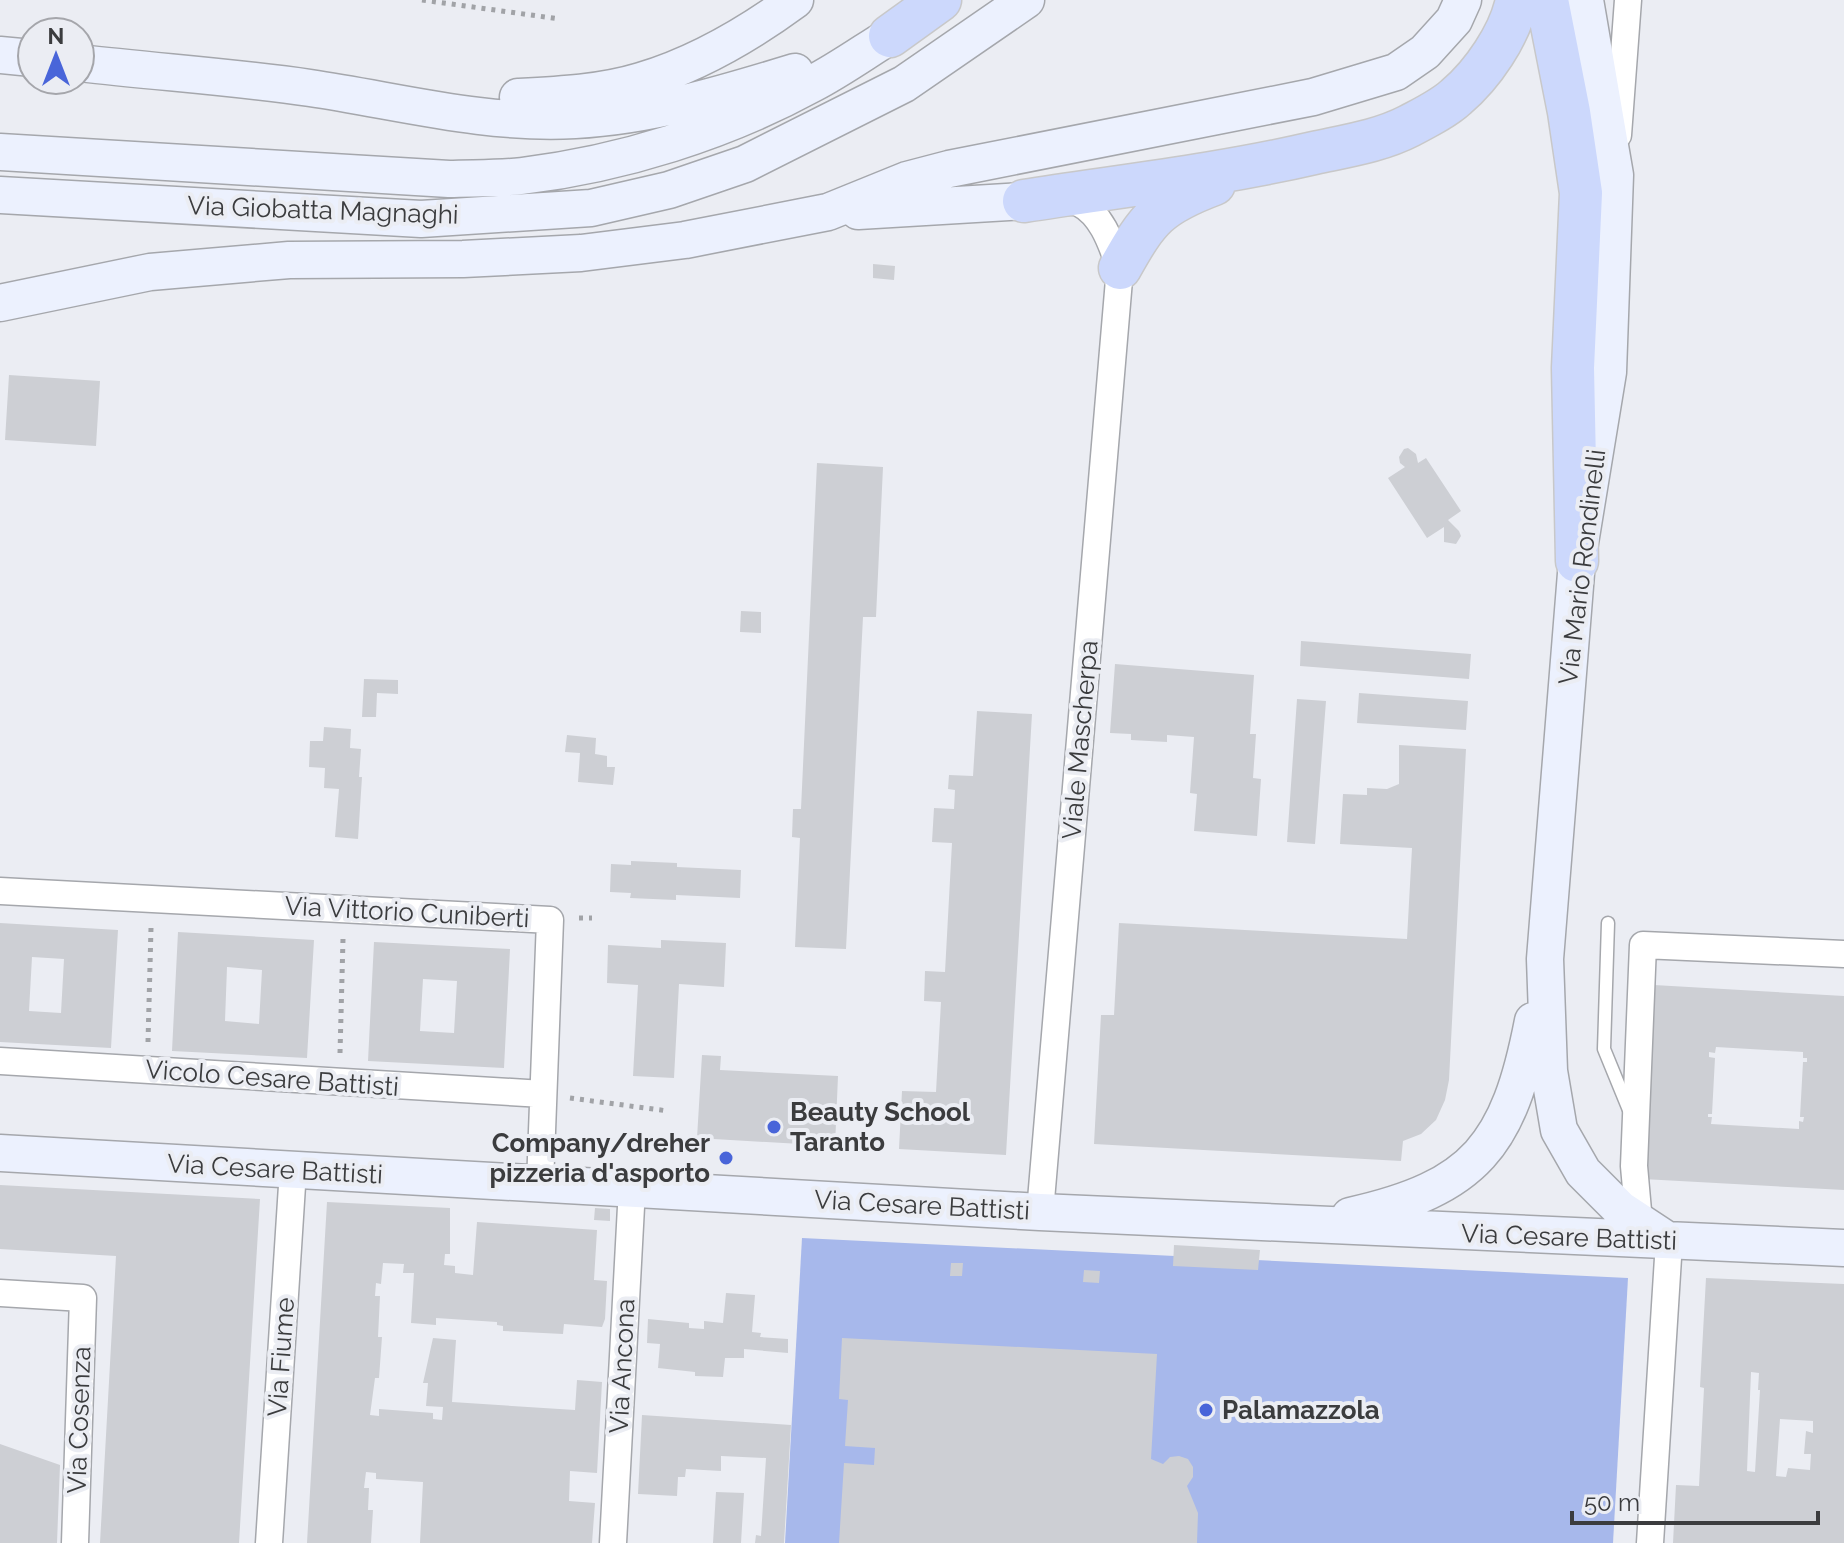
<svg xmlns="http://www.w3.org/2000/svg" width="1844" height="1543" viewBox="0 0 1844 1543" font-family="Raleway,sans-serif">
  <rect width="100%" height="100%" fill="#ebedf3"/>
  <path fill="#a7b8eb" d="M 802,1238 L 1628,1278 L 1613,1543 L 785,1543 Z"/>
  <path fill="#cdcfd4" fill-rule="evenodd" d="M 873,264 L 895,266 L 894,280 L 873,278 Z
    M 9,375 L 100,381 L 96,446 L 5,440 Z
    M 1408,448 L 1416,454 L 1418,463 L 1426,458 L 1461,511 L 1448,520 L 1459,531 L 1461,536 L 1456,544 L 1444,542 L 1444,527 L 1427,538 L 1388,478 L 1405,467 L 1400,463 L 1399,457 L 1404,449 Z
    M 817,463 L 883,467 L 876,617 L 863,617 L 846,949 L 795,947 L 800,838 L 792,837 L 793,809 L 801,809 Z
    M 741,611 L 761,612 L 761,633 L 740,632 Z
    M 1301,641 L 1471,654 L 1469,679 L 1300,666 Z
    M 1115,664 L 1254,675 L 1250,734 L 1256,734 L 1253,778 L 1261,779 L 1257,836 L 1194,831 L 1197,794 L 1190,793 L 1194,737 L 1167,735 L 1167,742 L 1131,740 L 1131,734 L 1110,733 Z
    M 364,679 L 398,680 L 398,694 L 377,693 L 376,717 L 362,717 Z
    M 1359,693 L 1468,701 L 1466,730 L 1357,723 Z
    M 1297,699 L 1326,701 L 1315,844 L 1287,842 Z
    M 977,711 L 1032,714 L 1006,1155 L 899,1149 L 902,1091 L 936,1092 L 941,1002 L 924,1001 L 925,971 L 945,972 L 952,843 L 932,842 L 934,808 L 954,809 L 955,790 L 948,789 L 949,775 L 973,776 Z
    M 324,727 L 351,729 L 350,748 L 361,749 L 359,777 L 362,777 L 358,839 L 335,837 L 339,789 L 324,788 L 325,768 L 309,767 L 310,741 L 323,741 Z
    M 567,735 L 596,738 L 595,754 L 607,756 L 607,767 L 615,767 L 613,785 L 578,782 L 580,753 L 565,752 Z
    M 1399,745 L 1466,749 L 1449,1080 L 1445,1100 L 1436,1120 L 1421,1134 L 1403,1141 L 1401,1161 L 1094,1144 L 1101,1015 L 1114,1015 L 1119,923 L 1407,939 L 1412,848 L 1340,844 L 1343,794 L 1367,795 L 1367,788 L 1387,789 L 1399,784 Z
    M 631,861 L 677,863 L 677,867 L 741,870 L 740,898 L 676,895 L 676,900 L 630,898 L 631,893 L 610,892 L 611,864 L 631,865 Z
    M 0,923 L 118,930 L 111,1048 L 0,1042 ZM 32,957 L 64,959 L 61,1013 L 29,1011 Z
    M 178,932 L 314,940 L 307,1058 L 172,1051 ZM 227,967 L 262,970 L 259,1024 L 225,1021 Z
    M 661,940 L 726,943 L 724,987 L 679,984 L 674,1078 L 633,1076 L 638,985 L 607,983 L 608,945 L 661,948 Z
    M 374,942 L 510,949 L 504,1068 L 368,1061 ZM 423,979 L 457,981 L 454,1033 L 420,1031 Z
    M 1654,985 L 1844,996 L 1844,1190 L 1643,1179 ZM 1716,1047 L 1803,1052 L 1803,1058 L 1807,1058 L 1807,1062 L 1803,1062 L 1800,1117 L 1804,1117 L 1803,1122 L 1799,1121 L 1799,1129 L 1711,1124 L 1712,1117 L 1708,1117 L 1708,1114 L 1712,1114 L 1715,1058 L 1709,1057 L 1709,1052 L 1715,1053 Z
    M 702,1055 L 721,1056 L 720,1070 L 838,1076 L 835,1146 L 697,1138 Z
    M 0,1185 L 260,1199 L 239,1543 L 100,1543 L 116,1256 L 0,1249 Z
    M 327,1202 L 450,1208 L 450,1254 L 445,1254 L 444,1265 L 455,1266 L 455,1273 L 473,1275 L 477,1222 L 597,1230 L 594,1280 L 607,1281 L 605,1319 L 602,1327 L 564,1324 L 563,1334 L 503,1331 L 503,1326 L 497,1325 L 497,1322 L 436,1318 L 436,1325 L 411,1323 L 414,1273 L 403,1273 L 404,1264 L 383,1263 L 381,1284 L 376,1283 L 375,1296 L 380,1296 L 378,1337 L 382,1337 L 379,1378 L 375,1378 L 370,1415 L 379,1416 L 379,1409 L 433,1413 L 433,1419 L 442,1420 L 443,1407 L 426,1406 L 428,1383 L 423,1383 L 433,1338 L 456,1340 L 452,1402 L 575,1410 L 577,1380 L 602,1382 L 597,1473 L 570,1471 L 569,1501 L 595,1503 L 592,1543 L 420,1543 L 423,1482 L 376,1479 L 376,1473 L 366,1472 L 364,1488 L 369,1488 L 368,1510 L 373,1510 L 371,1543 L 307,1543 Z
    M 595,1208 L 610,1209 L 610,1221 L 594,1220 Z
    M 1174,1245 L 1260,1250 L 1258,1270 L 1173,1266 Z
    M 951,1263 L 963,1263 L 962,1276 L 950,1276 Z
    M 1084,1270 L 1100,1271 L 1099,1283 L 1083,1282 Z
    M 1706,1278 L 1844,1284 L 1844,1543 L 1673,1543 L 1676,1485 L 1699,1486 L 1704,1388 L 1700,1387 ZM 1751,1372 L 1759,1373 L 1758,1390 L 1760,1390 L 1755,1472 L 1747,1471 ZM 1780,1419 L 1813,1421 L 1813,1433 L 1806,1431 L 1804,1454 L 1811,1454 L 1810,1470 L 1788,1468 L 1786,1477 L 1776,1476 Z
    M 726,1293 L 755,1295 L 752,1332 L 761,1333 L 760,1337 L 788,1339 L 788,1353 L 744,1349 L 744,1358 L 725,1358 L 723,1377 L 695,1376 L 695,1372 L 658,1368 L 660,1344 L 647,1343 L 648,1319 L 689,1323 L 689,1328 L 704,1329 L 704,1321 L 723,1323 Z
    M 842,1338 L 1157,1354 L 1151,1459 L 1163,1464 L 1170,1457 L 1179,1456 L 1188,1459 L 1193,1467 L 1193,1477 L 1187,1486 L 1198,1513 L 1197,1543 L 839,1543 L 844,1463 L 874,1465 L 875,1448 L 845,1446 L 848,1400 L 839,1399 Z
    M 642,1415 L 791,1425 L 784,1543 L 755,1543 L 756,1535 L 761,1536 L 766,1458 L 721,1456 L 721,1471 L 686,1469 L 685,1477 L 678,1477 L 677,1496 L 638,1494 Z
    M 0,1444 L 60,1465 L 57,1543 L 0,1543 Z
    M 716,1492 L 744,1493 L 741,1543 L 713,1543 Z"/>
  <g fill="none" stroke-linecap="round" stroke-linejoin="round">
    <defs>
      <path id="service" d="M 1608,923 L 1604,1049 L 1629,1110"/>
      <path id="minor" d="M 1618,135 L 1628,0
        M 0,891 L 550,920 L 540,1184
        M 0,1061 L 543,1094
        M 1040,1212 L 1120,268 C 1112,246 1103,215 1079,203 C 1074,201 1066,202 1060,202
        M 1639,1222 L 1634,1166 L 1643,945 L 1844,954
        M 0,1293 L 83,1298 L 75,1543
        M 269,1543 L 293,1170
        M 613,1543 L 632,1188
        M 1650,1543 L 1669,1242"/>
      <path id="secondary" d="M 1585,0 L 1615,175 L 1608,372 L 1577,561 L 1545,959 L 1549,1071 L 1559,1130 L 1583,1172 L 1620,1209 L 1667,1240
        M 0,55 L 32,58
        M 80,63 C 157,72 234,77 310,88 C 398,101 485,125 575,120 C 651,116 723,94 795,72
        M 518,97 C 559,95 602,93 641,81 C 695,65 750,33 795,0
        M 0,152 L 449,179 C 473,178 498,179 522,176 C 621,164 724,132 812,84 C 839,70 864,52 890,36
        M 0,195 L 421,219 L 591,208 L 669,190 L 745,164 L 904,84 L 1026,0
        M 858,211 L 1024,201
        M 0,303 L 150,272 L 289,260 L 463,259 L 581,253 L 685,240 L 828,212 L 907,180 L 949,169 L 1313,97 L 1396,72 L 1425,52 L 1454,20 L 1463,0
        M 0,1153 L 1040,1212 L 1844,1248
        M 1350,1216 C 1476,1188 1509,1145 1533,1021"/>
      <path id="trunk" d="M 1547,0 L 1569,112 L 1581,193 L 1573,368 L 1577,561
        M 890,36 L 940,0
        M 1024,201 C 1121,186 1219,175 1314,153 C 1346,146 1380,141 1409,126 C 1424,118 1443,109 1456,97 C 1482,75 1510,35 1517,0
        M 1120,268 C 1148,218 1158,205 1214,184"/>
    </defs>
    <use href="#service" stroke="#a5a7ac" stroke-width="15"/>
    <use href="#minor" stroke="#a5a7ac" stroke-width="29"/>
    <use href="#secondary" stroke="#a5a7ac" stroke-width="39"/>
    <use href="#trunk" stroke="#c8c8c9" stroke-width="45"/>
    <path stroke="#a1a3a7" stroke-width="5" stroke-dasharray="4 6" stroke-linecap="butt" d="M 422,0 L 560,19
      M 579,918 L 592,918
      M 148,1042 L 151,928
      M 340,1053 L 343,939
      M 570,1098 L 668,1111"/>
    <use href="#service" stroke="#fff" stroke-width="12"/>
    <use href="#minor" stroke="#fff" stroke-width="26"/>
    <use href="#secondary" stroke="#ecf1fe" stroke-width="36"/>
    <use href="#trunk" stroke="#ccd8fc" stroke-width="42"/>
  </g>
  <g fill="#4965d9" stroke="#ebedf3" stroke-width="3">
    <circle cx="774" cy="1127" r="8"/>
    <circle cx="726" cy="1158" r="8"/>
    <circle cx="1206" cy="1410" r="8"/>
  </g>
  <g text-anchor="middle" stroke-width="8" stroke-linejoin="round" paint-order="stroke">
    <g font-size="26" fill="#3b3c3e" stroke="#ebedf3">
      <text transform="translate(323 210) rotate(2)" y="9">Via Giobatta Magnaghi</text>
      <text transform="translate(1582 567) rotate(-83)" y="9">Via Mario Rondinelli</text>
      <text transform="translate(1080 740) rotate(-85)" y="9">Viale Mascherpa</text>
      <text transform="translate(407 912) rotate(3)" y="9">Via Vittorio Cuniberti</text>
      <text transform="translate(272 1078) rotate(4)" y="9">Vicolo Cesare Battisti</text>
      <text transform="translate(275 1169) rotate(3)" y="9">Via Cesare Battisti</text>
      <text transform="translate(922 1205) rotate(3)" y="9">Via Cesare Battisti</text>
      <text transform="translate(1569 1237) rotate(2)" y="9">Via Cesare Battisti</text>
      <text transform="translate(281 1357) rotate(-86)" y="9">Via Fiume</text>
      <text transform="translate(622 1366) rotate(-87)" y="9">Via Ancona</text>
      <text transform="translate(79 1420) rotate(-88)" y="9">Via Cosenza</text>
    </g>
    <g font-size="26" font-weight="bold" fill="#3b3c3e" stroke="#ebedf3" text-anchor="start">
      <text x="790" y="1121">Beauty School<tspan x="790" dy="30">Taranto</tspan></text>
      <text x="710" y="1152" text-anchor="end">Company/dreher<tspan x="710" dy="30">pizzeria d'asporto</tspan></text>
      <text x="1222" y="1419">Palamazzola</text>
    </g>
  </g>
  <g transform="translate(56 56)"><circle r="38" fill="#ebedf3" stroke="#a5a6ab" stroke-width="2"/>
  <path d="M0-6L14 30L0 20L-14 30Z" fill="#4965d9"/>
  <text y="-12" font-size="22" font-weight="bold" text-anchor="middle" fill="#3b3c3e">N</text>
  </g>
  <path d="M1572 1511v12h246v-12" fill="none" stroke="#3b3c3e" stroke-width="4"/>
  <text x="1584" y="1511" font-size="24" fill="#3b3c3e" stroke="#ebedf3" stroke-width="6" paint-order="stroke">50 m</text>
</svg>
